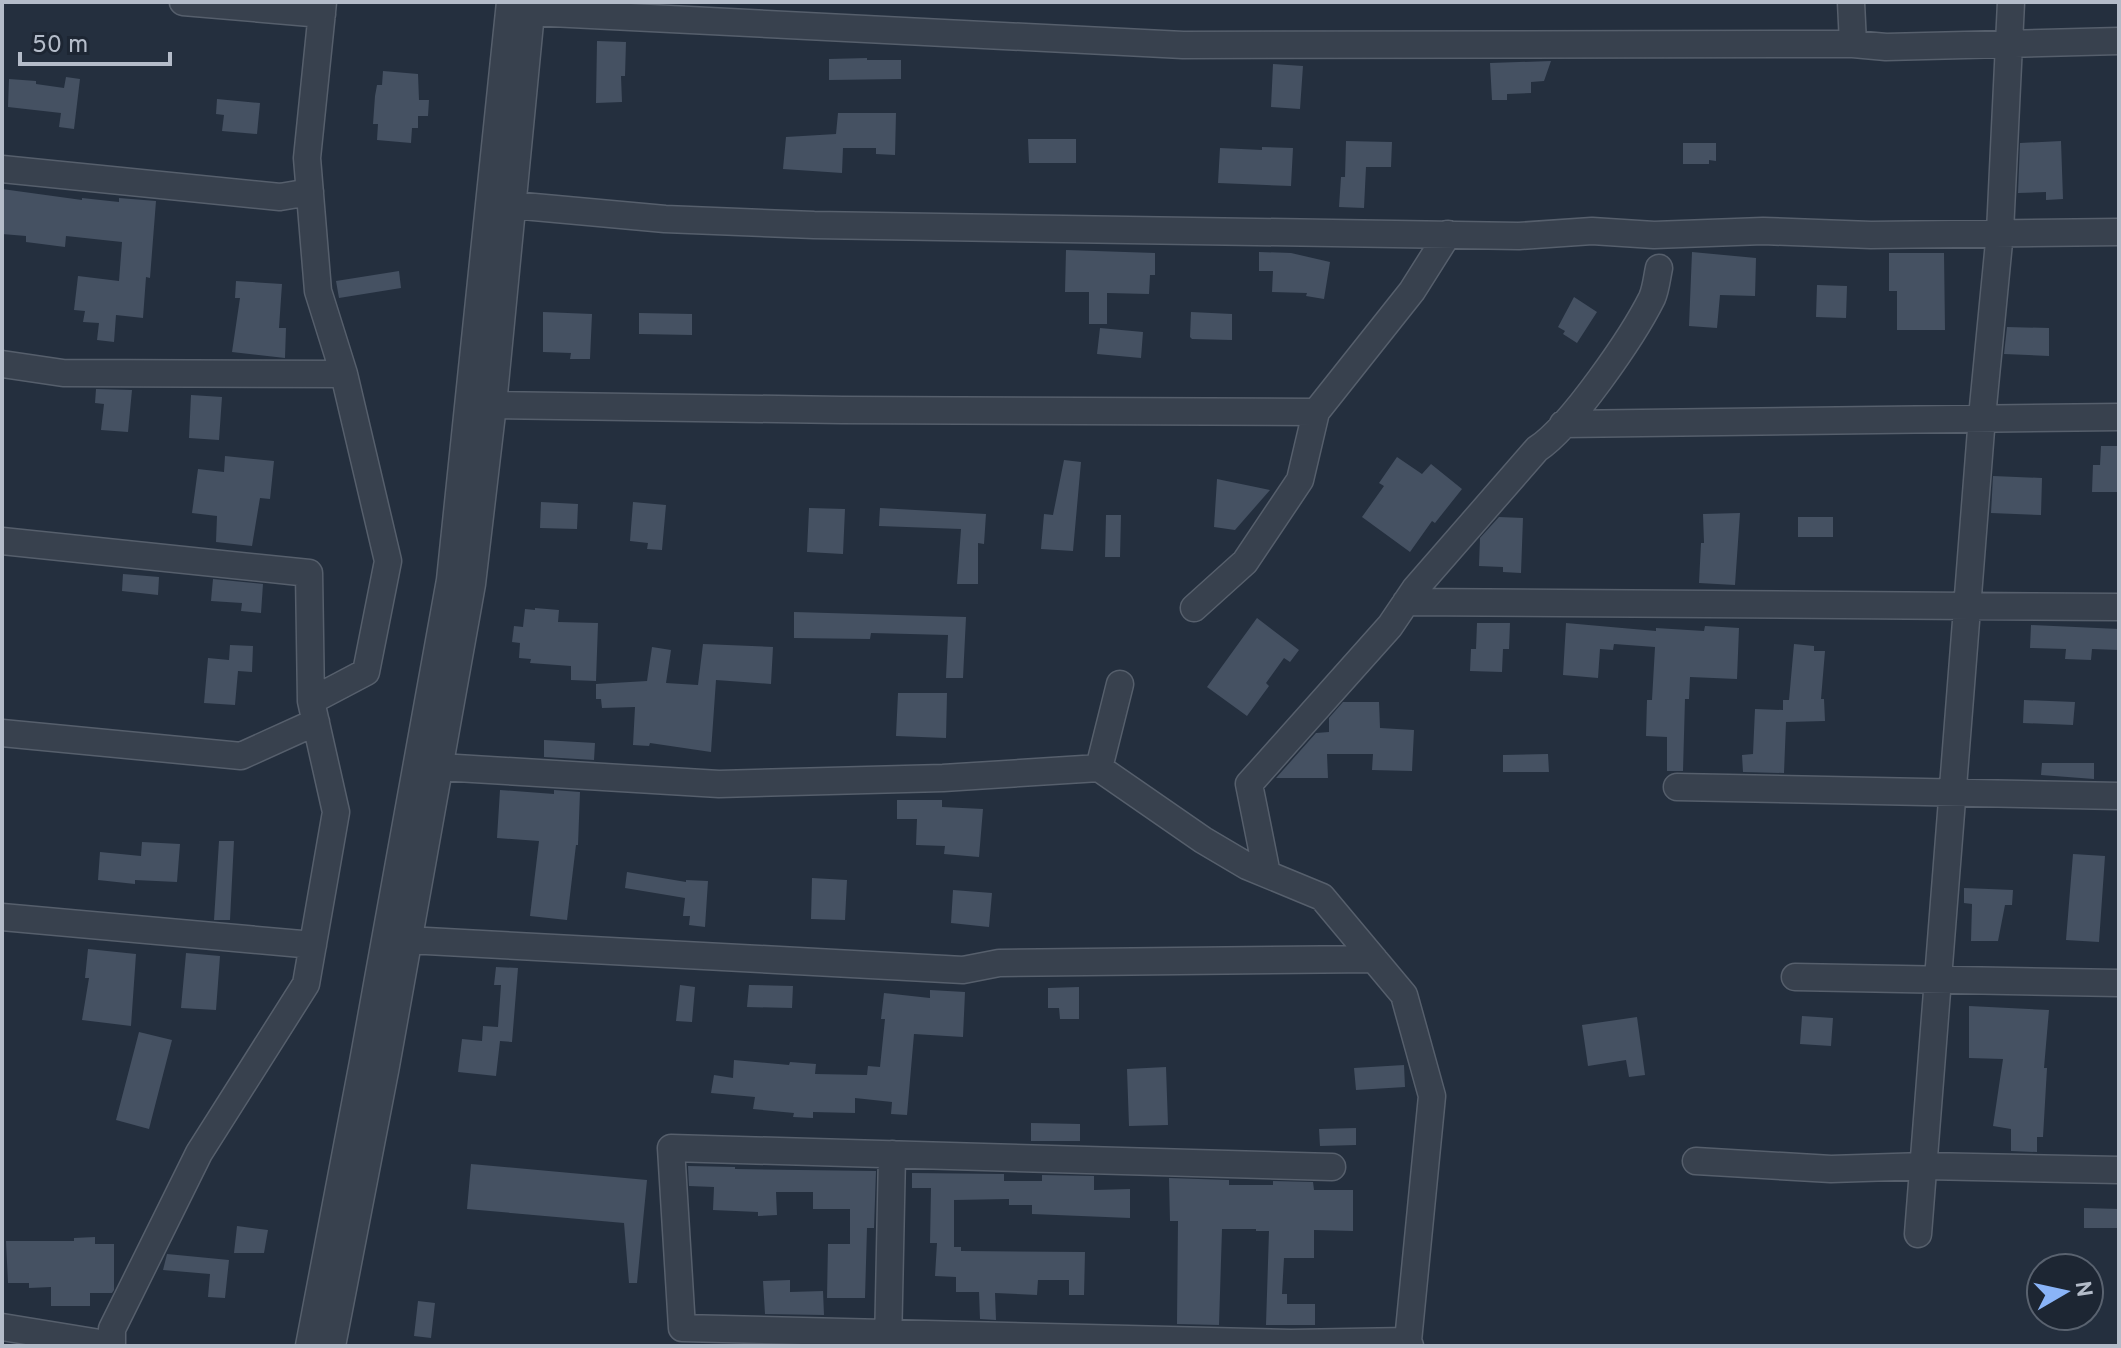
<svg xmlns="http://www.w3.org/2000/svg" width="2121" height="1348" viewBox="0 0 2121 1348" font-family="Overpass,sans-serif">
  <rect width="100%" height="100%" fill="#242f3e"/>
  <path fill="#455162" d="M 597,41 L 626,42 L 625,76 L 621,76 L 622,102 L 596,103 Z
    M 867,58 L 867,60 L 901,60 L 901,79 L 829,80 L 829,59 Z
    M 1551,61 L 1544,81 L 1531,82 L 1531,93 L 1507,94 L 1507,100 L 1492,100 L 1490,63 Z
    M 1273,64 L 1303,66 L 1300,109 L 1271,107 Z
    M 383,71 L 418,74 L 419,100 L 429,100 L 428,116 L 418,116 L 418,128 L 412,128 L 411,143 L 377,140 L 378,124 L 373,124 L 375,96 L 377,85 L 382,85 Z
    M 66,77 L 80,79 L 74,129 L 59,127 L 61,113 L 8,107 L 9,79 L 36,81 L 36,84 L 64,88 Z
    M 217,99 L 260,103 L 257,134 L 222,131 L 224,115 L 216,114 Z
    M 838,113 L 896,113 L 895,155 L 876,154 L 876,148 L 843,148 L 842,173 L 783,169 L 786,137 L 836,134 Z
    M 1028,139 L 1076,139 L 1076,163 L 1029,163 Z
    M 1346,141 L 1392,142 L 1391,167 L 1366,167 L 1364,208 L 1339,207 L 1341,177 L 1345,177 Z
    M 2061,141 L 2063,199 L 2046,200 L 2046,192 L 2018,193 L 2020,143 Z
    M 1683,143 L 1716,143 L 1716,161 L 1709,160 L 1709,164 L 1683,164 Z
    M 1262,147 L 1293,148 L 1291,186 L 1218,183 L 1220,148 L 1262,150 Z
    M 2,189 L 82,200 L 82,198 L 119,202 L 119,198 L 156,201 L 150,278 L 146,277 L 143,318 L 116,315 L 114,342 L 97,340 L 99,323 L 83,322 L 85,311 L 74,310 L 78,276 L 119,281 L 122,242 L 66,236 L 65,247 L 26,242 L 26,236 L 2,234 Z
    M 1066,250 L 1155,253 L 1155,275 L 1150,275 L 1149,294 L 1107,293 L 1107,324 L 1089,324 L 1089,292 L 1065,292 Z
    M 1259,252 L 1291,253 L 1330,262 L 1324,299 L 1306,296 L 1307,293 L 1272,292 L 1273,271 L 1259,271 Z
    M 1692,252 L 1756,258 L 1755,296 L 1720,295 L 1717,328 L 1689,326 Z
    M 1889,253 L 1944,253 L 1945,330 L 1897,330 L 1897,291 L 1889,291 Z
    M 399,271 L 401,288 L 339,298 L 336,281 Z
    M 236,281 L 282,284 L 279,328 L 286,328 L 285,358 L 232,352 L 240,298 L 235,298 Z
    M 1817,285 L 1847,286 L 1846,318 L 1816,317 Z
    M 1574,297 L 1597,312 L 1577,343 L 1563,334 L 1565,331 L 1558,327 Z
    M 543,312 L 592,314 L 590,359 L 570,359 L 571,353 L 543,352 Z
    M 1191,312 L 1232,314 L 1232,340 L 1192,339 L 1190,337 Z
    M 639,313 L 692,314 L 692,335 L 639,334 Z
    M 2007,327 L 2049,328 L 2049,356 L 2004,354 Z
    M 1100,328 L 1143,332 L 1141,358 L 1097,354 Z
    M 96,389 L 132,390 L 128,432 L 101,430 L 104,404 L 95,403 Z
    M 191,395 L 222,397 L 219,440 L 189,438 Z
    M 2101,446 L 2119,446 L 2119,492 L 2092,492 L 2093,465 L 2100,465 Z
    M 225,456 L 274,461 L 270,499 L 260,498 L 252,546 L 216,542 L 217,516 L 192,513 L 198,469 L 224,472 Z
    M 1397,457 L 1422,474 L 1431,464 L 1462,489 L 1435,523 L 1432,521 L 1410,552 L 1362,517 L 1384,486 L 1379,483 Z
    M 1064,460 L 1081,462 L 1073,551 L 1041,549 L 1044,514 L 1053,515 Z
    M 1993,476 L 2042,478 L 2041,515 L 1991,513 Z
    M 1217,479 L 1270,490 L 1235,530 L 1214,527 Z
    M 541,502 L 578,504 L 577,529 L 540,528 Z
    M 633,502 L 666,505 L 662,550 L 647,549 L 648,543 L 630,541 Z
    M 809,508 L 845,509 L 843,554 L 807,552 Z
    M 880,508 L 986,514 L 984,544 L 978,543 L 978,584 L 957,584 L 961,529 L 879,526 Z
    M 1740,513 L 1735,585 L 1699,583 L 1701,543 L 1704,543 L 1703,514 Z
    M 1106,515 L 1121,515 L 1120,557 L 1105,557 Z
    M 1499,517 L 1523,518 L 1521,573 L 1503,572 L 1503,567 L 1479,566 L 1480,538 Z
    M 1798,517 L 1833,517 L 1833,537 L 1798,537 Z
    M 123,574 L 159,577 L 158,595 L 122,591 Z
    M 213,579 L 263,584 L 261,613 L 241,611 L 242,603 L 211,601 Z
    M 535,608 L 559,610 L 558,622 L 598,623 L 596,681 L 571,680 L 571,666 L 530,663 L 531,659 L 519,658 L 520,643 L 512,642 L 514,626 L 523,627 L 525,609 L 535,610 Z
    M 794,612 L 966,617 L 963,678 L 946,678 L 948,635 L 871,633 L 870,639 L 794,638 Z
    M 1257,618 L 1299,650 L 1290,662 L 1284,658 L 1266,683 L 1269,686 L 1247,716 L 1207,687 Z
    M 1477,623 L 1510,623 L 1509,649 L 1503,649 L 1502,672 L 1470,671 L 1471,649 L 1476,649 Z
    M 1566,623 L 1656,631 L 1656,628 L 1704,631 L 1705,626 L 1739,628 L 1737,679 L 1690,677 L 1689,699 L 1685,699 L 1683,771 L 1667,771 L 1667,737 L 1646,736 L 1647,700 L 1652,700 L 1655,647 L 1614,644 L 1613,650 L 1600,649 L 1598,678 L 1563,675 Z
    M 2031,625 L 2119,629 L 2119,650 L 2092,649 L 2091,660 L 2065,659 L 2066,649 L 2030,648 Z
    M 703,644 L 773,647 L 771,684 L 716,680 L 711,752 L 650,743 L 649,746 L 633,745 L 635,707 L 602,708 L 601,699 L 596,699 L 596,684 L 647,681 L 652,647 L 671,650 L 666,683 L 698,685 Z
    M 1794,644 L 1814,646 L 1814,651 L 1825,651 L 1821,699 L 1824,699 L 1825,721 L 1786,722 L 1784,773 L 1743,772 L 1742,755 L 1753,754 L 1755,709 L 1783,710 L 1783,700 L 1789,700 Z
    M 230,645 L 253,646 L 252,672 L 238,671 L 235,705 L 204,703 L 208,658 L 229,660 Z
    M 898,693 L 947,693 L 946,738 L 896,736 Z
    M 2024,700 L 2075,702 L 2073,725 L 2023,723 Z
    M 1343,702 L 1379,702 L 1380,728 L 1414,730 L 1412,771 L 1372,770 L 1373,754 L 1327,754 L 1328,778 L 1276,778 L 1316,733 L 1329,732 L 1329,718 Z
    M 544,740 L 595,743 L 594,760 L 544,757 Z
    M 1548,754 L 1549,772 L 1503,772 L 1503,755 Z
    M 2042,763 L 2094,763 L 2094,779 L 2041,775 Z
    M 500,790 L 554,794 L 554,790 L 580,792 L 578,845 L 576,845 L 567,920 L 530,916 L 539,841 L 497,838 Z
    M 897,800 L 942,800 L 942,807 L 983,809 L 979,857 L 944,854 L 945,846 L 916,845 L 917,819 L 897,819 Z
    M 219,841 L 234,841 L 230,920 L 214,920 Z
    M 142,842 L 180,844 L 177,882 L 135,880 L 135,884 L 98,880 L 100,852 L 141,856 Z
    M 2073,854 L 2105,856 L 2099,942 L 2066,940 Z
    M 627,872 L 686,882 L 686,880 L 708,881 L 705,927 L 689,925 L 690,916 L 683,916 L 685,898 L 625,888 Z
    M 812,878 L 847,880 L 845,920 L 811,919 Z
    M 1964,888 L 2013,890 L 2012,905 L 2005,905 L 1998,941 L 1971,941 L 1972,904 L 1964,903 Z
    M 953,890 L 992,893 L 989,927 L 951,923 Z
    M 88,949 L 136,954 L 131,1026 L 82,1020 L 89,978 L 85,978 Z
    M 186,953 L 220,956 L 216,1010 L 181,1008 Z
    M 496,967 L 518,968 L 512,1042 L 500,1041 L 496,1076 L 458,1072 L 462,1039 L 482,1041 L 483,1026 L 498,1027 L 501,985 L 494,985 Z
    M 680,985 L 695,987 L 692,1022 L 676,1021 Z
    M 749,985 L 793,986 L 792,1008 L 747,1007 Z
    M 1079,987 L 1079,1019 L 1060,1019 L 1059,1008 L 1048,1008 L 1048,988 Z
    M 930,990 L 965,992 L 963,1037 L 914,1034 L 907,1115 L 891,1114 L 892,1102 L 855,1098 L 855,1113 L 813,1112 L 813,1118 L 793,1117 L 794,1113 L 753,1109 L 755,1097 L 711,1093 L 714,1075 L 733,1078 L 734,1060 L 789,1065 L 790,1062 L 816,1064 L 815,1074 L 867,1075 L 868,1066 L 880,1067 L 885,1019 L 881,1019 L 884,993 L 930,998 Z
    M 1969,1006 L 2049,1010 L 2044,1068 L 2047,1068 L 2043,1137 L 2037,1137 L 2037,1152 L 2011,1151 L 2011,1129 L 1993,1126 L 2003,1059 L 1969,1058 Z
    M 1802,1016 L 1833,1018 L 1831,1046 L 1800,1044 Z
    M 1637,1017 L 1645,1075 L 1629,1077 L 1626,1060 L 1588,1066 L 1582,1025 Z
    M 139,1032 L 172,1040 L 149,1129 L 116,1120 Z
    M 1404,1065 L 1405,1087 L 1356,1090 L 1354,1068 Z
    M 1166,1067 L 1168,1125 L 1129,1126 L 1127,1069 Z
    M 1031,1123 L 1080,1124 L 1080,1141 L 1031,1141 Z
    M 1356,1128 L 1356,1145 L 1320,1146 L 1319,1129 Z
    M 471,1164 L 647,1180 L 637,1283 L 629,1283 L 624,1223 L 467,1209 Z
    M 688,1166 L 735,1167 L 735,1169 L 876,1171 L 874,1228 L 867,1228 L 865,1298 L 827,1298 L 828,1244 L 850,1244 L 850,1209 L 813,1209 L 813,1192 L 776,1192 L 777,1215 L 758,1216 L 758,1212 L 713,1210 L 714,1187 L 689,1186 Z
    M 912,1173 L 1004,1174 L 1004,1181 L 1042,1181 L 1042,1175 L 1094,1176 L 1094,1190 L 1130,1189 L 1130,1218 L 1032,1214 L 1032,1205 L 1009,1205 L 1009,1199 L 954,1200 L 954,1247 L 961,1247 L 961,1251 L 1085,1252 L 1084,1295 L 1069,1295 L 1069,1280 L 1038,1280 L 1037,1295 L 995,1293 L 996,1320 L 980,1319 L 979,1292 L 956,1292 L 956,1277 L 935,1276 L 937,1243 L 930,1243 L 931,1188 L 912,1188 Z
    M 1169,1178 L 1229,1180 L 1229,1185 L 1273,1185 L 1273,1181 L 1313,1182 L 1314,1190 L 1353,1190 L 1353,1231 L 1314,1230 L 1314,1258 L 1284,1258 L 1282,1294 L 1287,1294 L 1287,1304 L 1315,1304 L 1315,1325 L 1266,1325 L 1269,1231 L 1256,1231 L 1256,1229 L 1222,1229 L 1219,1325 L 1177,1324 L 1178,1221 L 1170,1221 Z
    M 2084,1208 L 2119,1209 L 2119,1228 L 2084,1228 Z
    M 237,1226 L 268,1230 L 264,1253 L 234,1253 Z
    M 95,1237 L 95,1244 L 114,1244 L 114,1290 L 112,1293 L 90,1293 L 90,1306 L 51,1306 L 51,1287 L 29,1288 L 29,1283 L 8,1283 L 6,1241 L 74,1241 L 74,1238 Z
    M 167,1254 L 229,1260 L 225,1298 L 208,1297 L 210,1274 L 163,1270 Z
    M 790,1280 L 790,1292 L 823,1291 L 824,1315 L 765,1314 L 763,1281 Z
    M 418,1301 L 435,1303 L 431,1338 L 414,1336 Z"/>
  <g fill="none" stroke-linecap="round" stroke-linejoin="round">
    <defs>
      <path id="minor" d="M 183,2 L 322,14
        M 1851,2 L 1853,44
        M 531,12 L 1183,45 L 1853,44 L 1886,47 L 2119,41
        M 2,169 L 280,197 L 310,192
        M 512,205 L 665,219 L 814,225 L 1519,236 L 1592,231 L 1654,235 L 1763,231 L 1871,235 L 2119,232
        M 2,364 L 63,373 L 344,374
        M 493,405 L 842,410 L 1316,412
        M 1563,424 L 2119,417
        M 2,541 L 309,573 L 311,701
        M 1406,602 L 2119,607
        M 1194,608 L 1245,562 L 1300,480 L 1316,412 L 1412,291 L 1448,234
        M 1120,684 L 1099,768 L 1203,840 L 1247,866 L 1322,897 L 1404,995 L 1432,1096 L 1408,1341 L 1410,1346
        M 2,733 L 241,756 L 316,722
        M 440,767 L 719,784 L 943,778 L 1099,768
        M 1677,787 L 2119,796
        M 1267,874 L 1249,784 L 1390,626 L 1415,589 L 1537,449 C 1571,427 1633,336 1652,298 C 1656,289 1657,277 1659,268
        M 2,917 L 313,945
        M 408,940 L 963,970 L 999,963 L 1374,959
        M 1795,977 L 2119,983
        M 1696,1161 L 1831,1169 L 1925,1166 L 2119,1170
        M 1332,1167 L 671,1148 L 682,1328 L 1291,1343 L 1408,1341
        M 1918,1234 L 1982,417 L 2000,232 L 2011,2
        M 2,1327 L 112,1345
        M 112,1346 L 112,1329 L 199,1153 L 306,984 L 336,812 L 311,701 L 366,672 L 388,561 L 344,374 L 318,291 L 307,158 L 323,2
        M 309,1346 L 363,1062 L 450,580 L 510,2
        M 332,1346 L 386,1066 L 472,584 L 493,405 L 532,2
        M 888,1346 L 892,1154"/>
    </defs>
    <use href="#minor" stroke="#565f6c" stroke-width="29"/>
    <use href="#minor" stroke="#38414e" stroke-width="26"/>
  </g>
  <rect width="2121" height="1348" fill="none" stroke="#b4bcc9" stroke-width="8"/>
  <g transform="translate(2065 1292) rotate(81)"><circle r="38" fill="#1d2633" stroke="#59626f" stroke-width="2"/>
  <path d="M0-6L14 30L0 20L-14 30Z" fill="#8ab4f8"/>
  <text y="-12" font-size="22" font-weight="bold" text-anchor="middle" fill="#b4bcc9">N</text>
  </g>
  <path d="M20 52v12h150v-12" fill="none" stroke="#b4bcc9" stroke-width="4"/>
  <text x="32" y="52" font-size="24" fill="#b4bcc9" stroke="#1d2633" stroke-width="6" paint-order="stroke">50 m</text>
</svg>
